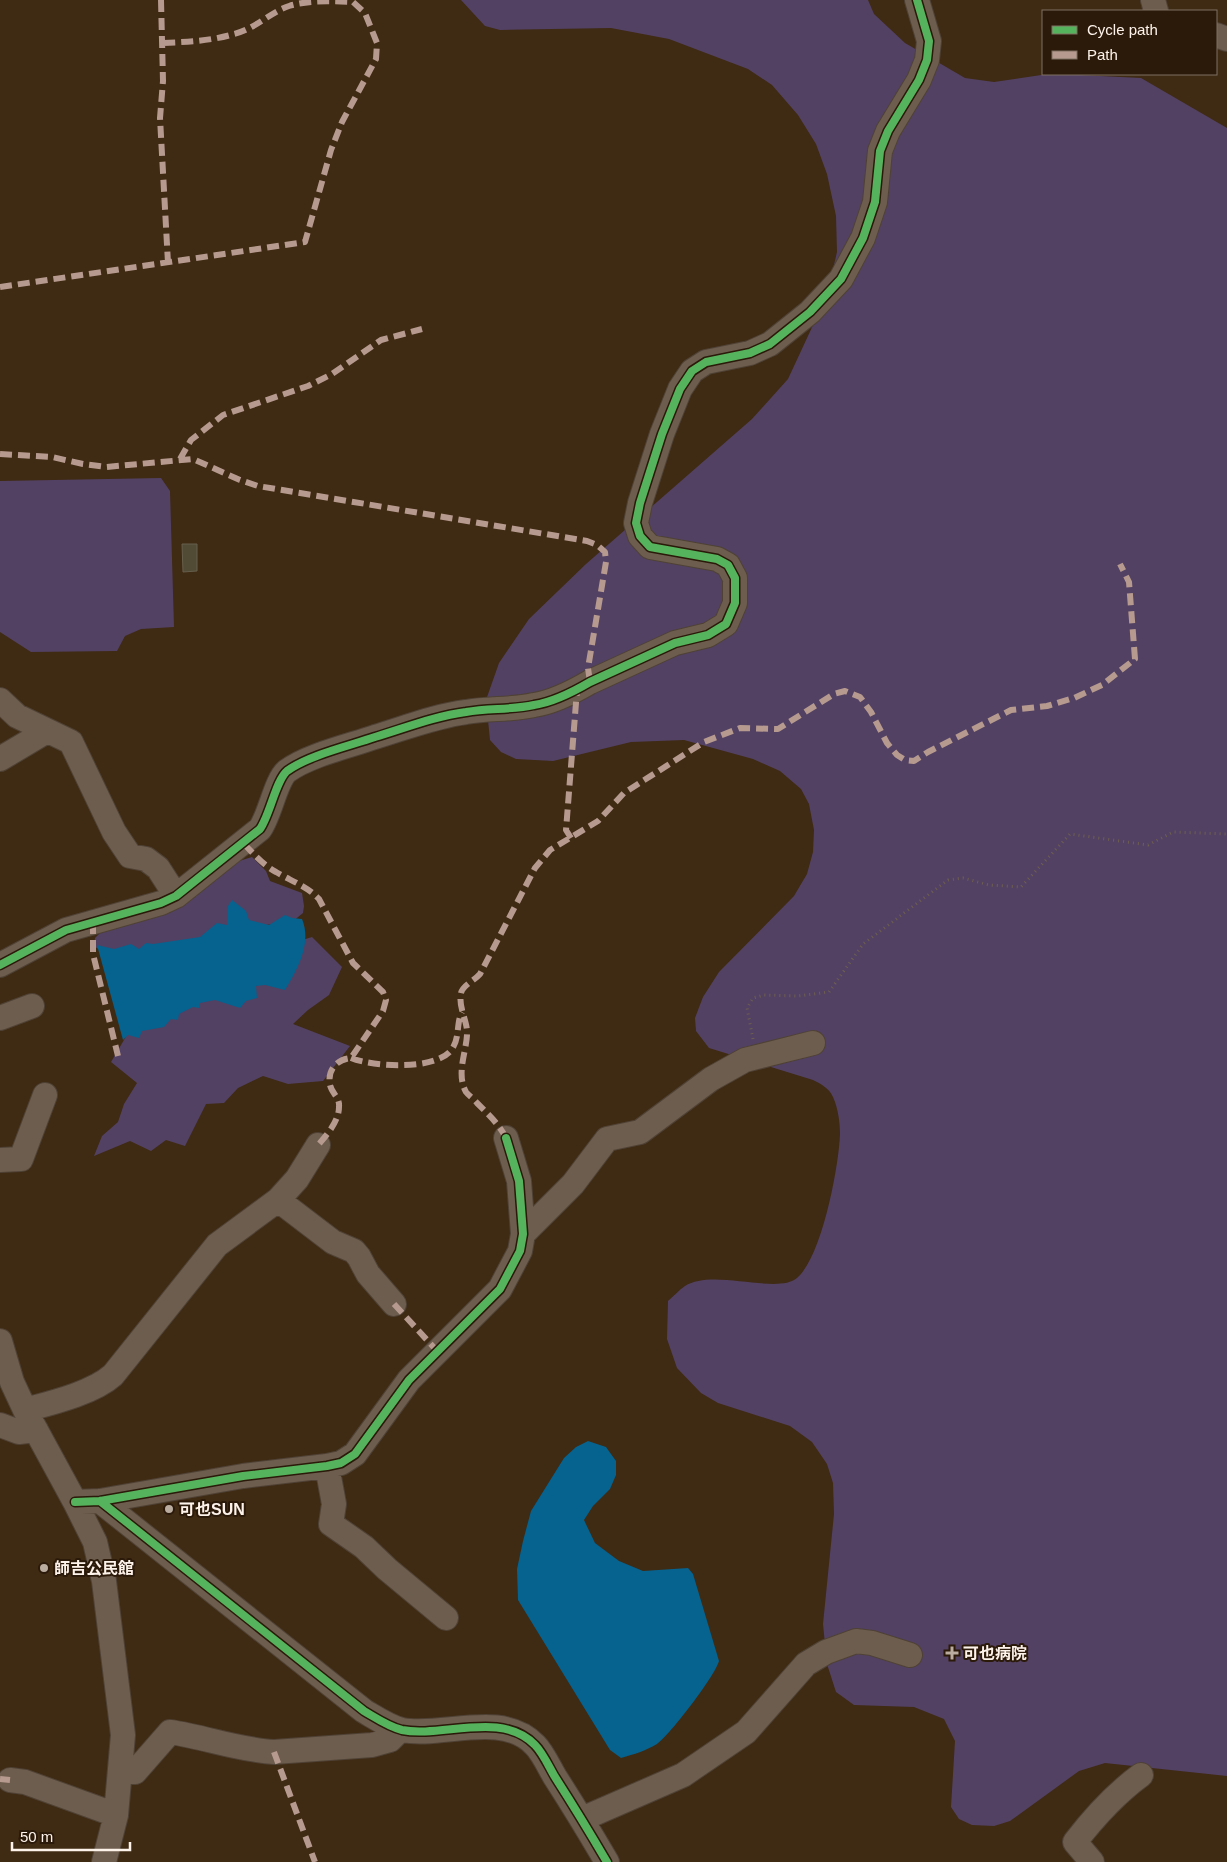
<svg xmlns="http://www.w3.org/2000/svg" width="1227" height="1862" viewBox="0 0 1227 1862" font-family="Helvetica,'Noto Sans JP',sans-serif">
  <rect width="100%" height="100%" fill="#3f2a13"/>
  <path fill="#524163" d="M 461,0 L 868,0 L 874,14 L 905,43 L 965,78 L 994,82 L 1048,74 L 1059,74 L 1141,78 L 1227,128 L 1227,1776 L 1105,1763 L 1079,1771 L 1010,1821 L 994,1826 L 972,1825 L 959,1819 L 951,1807 L 955,1741 L 944,1719 L 914,1707 L 854,1705 L 836,1692 L 827,1664 L 823,1624 L 834,1514 L 833,1483 L 827,1464 L 812,1442 L 790,1426 L 718,1403 L 701,1393 L 677,1368 L 667,1339 L 668,1301 C 674,1296 679,1290 685,1286 C 713,1268 777,1295 797,1278 C 822,1257 839,1166 840,1134 C 840,1122 838,1108 833,1097 C 829,1088 821,1084 813,1080 L 709,1048 L 696,1031 L 695,1018 L 703,997 L 719,972 L 794,896 L 807,874 L 813,852 L 814,830 L 809,804 L 801,789 L 780,771 L 753,759 L 684,740 L 631,742 L 553,761 L 516,759 L 501,752 L 490,740 L 486,700 L 499,663 L 529,619 L 586,564 L 752,419 L 788,379 L 827,295 L 837,252 L 836,216 L 827,174 L 816,144 L 798,115 L 772,85 L 748,69 L 669,39 L 611,28 L 500,30 L 485,26 Z
    M 161,478 L 170,491 L 174,627 L 141,629 L 125,636 L 117,651 L 31,652 L 0,632 L 0,481 Z
    M 252,857 L 266,871 L 270,881 L 302,893 L 304,906 L 303,913 L 292,922 L 228,929 L 171,948 L 104,953 L 94,946 L 95,938 L 111,922 L 191,900 L 239,861 Z
    M 312,937 L 342,967 L 329,995 L 308,1010 L 293,1024 L 350,1046 L 323,1081 L 288,1084 L 263,1076 L 238,1088 L 224,1103 L 206,1104 L 185,1146 L 166,1140 L 151,1151 L 130,1141 L 94,1156 L 102,1136 L 118,1122 L 124,1104 L 137,1083 L 111,1062 L 131,1028 L 296,942 Z"/>
  <path fill="#06628f" d="M 232,900 L 246,911 L 249,920 L 269,925 L 285,915 L 292,918 L 302,919 C 312,943 298,969 285,990 L 265,985 L 256,986 L 257,998 L 246,1001 L 240,1008 L 215,1000 L 200,1003 L 199,1008 L 193,1007 L 179,1014 L 178,1020 L 171,1019 L 164,1027 L 142,1031 L 139,1038 L 128,1035 L 123,1040 L 97,945 L 114,949 L 131,944 L 139,949 L 146,943 L 153,944 L 200,937 L 217,923 L 227,925 L 228,906 Z
    M 588,1441 L 606,1447 L 616,1461 L 616,1475 L 610,1489 L 593,1506 L 584,1520 L 595,1543 L 619,1561 L 643,1571 L 688,1568 L 693,1574 L 719,1661 C 715,1676 670,1735 657,1744 C 645,1751 635,1754 621,1758 L 610,1750 L 518,1600 L 517,1569 L 523,1541 L 531,1511 L 564,1458 L 576,1447 Z"/>
  <path fill="#514b36" stroke="#665f4b" d="M 182,544 L 197,544 L 197,571 L 183,572 Z"/>
  <g fill="none" stroke-linecap="round" stroke-linejoin="round">
    <defs>
      <path id="minor" d="M 1153,0 L 1156,11
        M 1216,35 L 1227,39
        M 0,700 L 17,716 L 71,742 L 114,832 L 130,856 L 146,859 L 158,868 L 176,896
        M 0,759 L 47,731
        M 0,965 L 66,930 L 161,903 L 176,896 L 260,829 C 270,815 276,780 287,771 C 309,755 349,746 375,737 C 405,728 435,716 466,712 C 489,708 512,710 534,705 C 554,702 573,692 590,682 L 675,643 L 708,635 L 726,624 L 735,603 L 735,578 L 728,565 L 717,559 L 650,547 L 640,536 L 636,523 L 640,503 L 662,434 L 680,389 L 692,371 L 706,362 L 750,353 L 770,344 L 810,312 L 841,279 L 863,238 L 875,202 L 880,151 L 888,131 L 919,80 L 927,60 L 929,41 L 917,0
        M 0,1018 L 32,1006
        M 318,1145 L 297,1179 L 278,1200 L 333,1242 L 354,1251 L 359,1257 L 368,1274 L 394,1304
        M 0,1160 L 21,1159 L 45,1095
        M 523,1234 L 573,1184 L 607,1139 L 640,1132 L 711,1079 L 745,1060 L 813,1043
        M 0,1341 L 12,1382 L 25,1410 L 75,1502 L 95,1542 L 104,1581 L 123,1735 L 116,1815 L 104,1862
        M 25,1410 C 51,1403 93,1393 113,1375 L 217,1245 L 278,1200
        M 0,1425 L 19,1432 L 36,1430
        M 327,1466 L 334,1504 L 331,1524 L 364,1547 L 387,1569 L 446,1618
        M 100,1501 L 364,1711 C 376,1718 389,1727 402,1730 C 442,1738 502,1710 535,1745 C 543,1753 549,1767 555,1777 C 573,1805 590,1833 607,1862
        M 75,1502 L 100,1501 L 243,1476 L 327,1466 L 341,1463 L 355,1454 L 409,1380 L 500,1289 L 520,1251 L 523,1234 L 519,1181 L 506,1138
        M 121,1771 L 135,1772 L 170,1732 C 205,1737 238,1750 274,1752 L 372,1745 L 390,1740 L 400,1730
        M 10,1780 L 25,1782 L 116,1815
        M 582,1819 L 683,1775 L 746,1732 L 806,1664 L 826,1652 L 856,1641 L 872,1643 L 910,1655
        M 1092,1862 L 1075,1842 C 1095,1816 1115,1794 1141,1775"/>
    </defs>
    <use href="#minor" stroke="#4f4235" stroke-width="26"/>
    <path stroke="#6d5f50" stroke-width="3" stroke-dasharray="1 4" stroke-linecap="butt" d="M 753,1039 L 747,1008 L 753,998 L 764,995 L 798,996 L 829,992 L 863,944 L 948,880 L 963,878 L 989,885 L 1021,887 L 1070,834 L 1148,845 L 1173,832 L 1227,834"/>
    <use href="#minor" stroke="#6d5d4e" stroke-width="24"/>
    <path stroke="#b69a8f" stroke-width="6" stroke-dasharray="12 6" stroke-linecap="butt" d="M 161,0 L 163,81 L 160,118 L 168,263
      M 0,287 L 305,242 L 331,150 L 342,122 L 376,59 L 377,43 L 365,13 L 353,2 C 331,1 309,0 289,6 C 269,13 255,29 234,34 C 211,41 186,42 162,43
      M 0,454 L 52,457 L 83,464 L 106,467 L 193,459 L 240,480 L 258,486 L 587,541 L 597,545 L 605,552 L 606,562 L 588,668 L 590,682
      M 180,459 L 191,440 L 223,415 L 308,386 L 332,374 L 381,340 L 422,329
      M 571,838 L 566,830 L 577,690
      M 244,844 C 254,854 263,865 276,872 C 291,881 307,886 319,899 L 353,963 L 383,992 L 386,1000 L 383,1011 L 351,1058 C 337,1059 327,1070 330,1085 C 332,1094 340,1097 339,1107 C 339,1121 327,1135 318,1145
      M 93,922 L 93,954 L 118,1056
      M 351,1058 C 373,1067 437,1071 452,1049 C 460,1038 456,1023 462,1012
      M 506,1138 C 499,1124 488,1114 477,1103 C 474,1099 469,1096 466,1092 C 456,1074 466,1053 467,1035 C 468,1021 458,1008 461,993 C 463,985 474,981 480,974 L 535,868 L 550,850 L 598,821 L 624,793 L 704,742 L 740,728 L 778,729 L 834,694 L 845,691 L 860,697 L 871,712 L 887,743 L 897,755 L 905,760 L 914,761 L 928,752 L 1011,710 L 1047,706 L 1074,698 L 1102,685 L 1135,659 L 1129,582 L 1120,564
      M 394,1304 L 438,1352
      M 274,1752 L 315,1862
      M 0,1779 L 10,1780"/>
    <defs>
      <path id="cycleway" d="M 0,965 L 66,930 L 161,903 L 176,896 L 260,829 C 270,815 276,780 287,771 C 309,755 349,746 375,737 C 405,728 435,716 466,712 C 489,708 512,710 534,705 C 554,702 573,692 590,682 L 675,643 L 708,635 L 726,624 L 735,603 L 735,578 L 728,565 L 717,559 L 650,547 L 640,536 L 636,523 L 640,503 L 662,434 L 680,389 L 692,371 L 706,362 L 750,353 L 770,344 L 810,312 L 841,279 L 863,238 L 875,202 L 880,151 L 888,131 L 919,80 L 927,60 L 929,41 L 917,0
        M 100,1501 L 364,1711 C 376,1718 389,1727 402,1730 C 442,1738 502,1710 535,1745 C 543,1753 549,1767 555,1777 C 573,1805 590,1833 607,1862
        M 75,1502 L 100,1501 L 243,1476 L 327,1466 L 341,1463 L 355,1454 L 409,1380 L 500,1289 L 520,1251 L 523,1234 L 519,1181 L 506,1138"/>
    </defs>
    <use href="#cycleway" stroke="#2b1909" stroke-width="11"/>
    <use href="#cycleway" stroke="#56b35d" stroke-width="8"/>
  </g>
  <g fill="#baad9f" stroke="#2b1909" stroke-width="2">
    <circle cx="169" cy="1509" r="5"/>
    <circle cx="44" cy="1568" r="5"/>
    <path d="M949.5 1645.5h5v5h5v5h-5v5h-5v-5h-5v-5h5z"/>
  </g>
  <g text-anchor="middle" stroke-width="4" stroke-linejoin="round" paint-order="stroke">
    <g font-size="16" font-weight="bold" fill="#fdf3eb" stroke="#2b1909" text-anchor="start">
      <text x="179" y="1515">可也SUN</text>
      <text x="54" y="1574">師吉公民館</text>
      <text x="963" y="1659">可也病院</text>
    </g>
  </g>
  <rect x="1042" y="10" width="175" height="65" fill="#2b1909" stroke="#7f7063"/>
  <rect x="1052" y="26" width="25" height="8" fill="#56b35d" stroke="#7f7063"/>
  <text x="1087" y="35" font-size="15" fill="#fdf3eb">Cycle path</text>
  <rect x="1052" y="51" width="25" height="8" fill="#b69a8f" stroke="#7f7063"/>
  <text x="1087" y="60" font-size="15" fill="#fdf3eb">Path</text>
  <path d="M12 1842v8h118v-8" fill="none" stroke="#fdf3eb" stroke-width="2.5"/>
  <text x="20" y="1842" font-size="15" fill="#fdf3eb" stroke="#2b1909" stroke-width="4" paint-order="stroke">50 m</text>
</svg>
